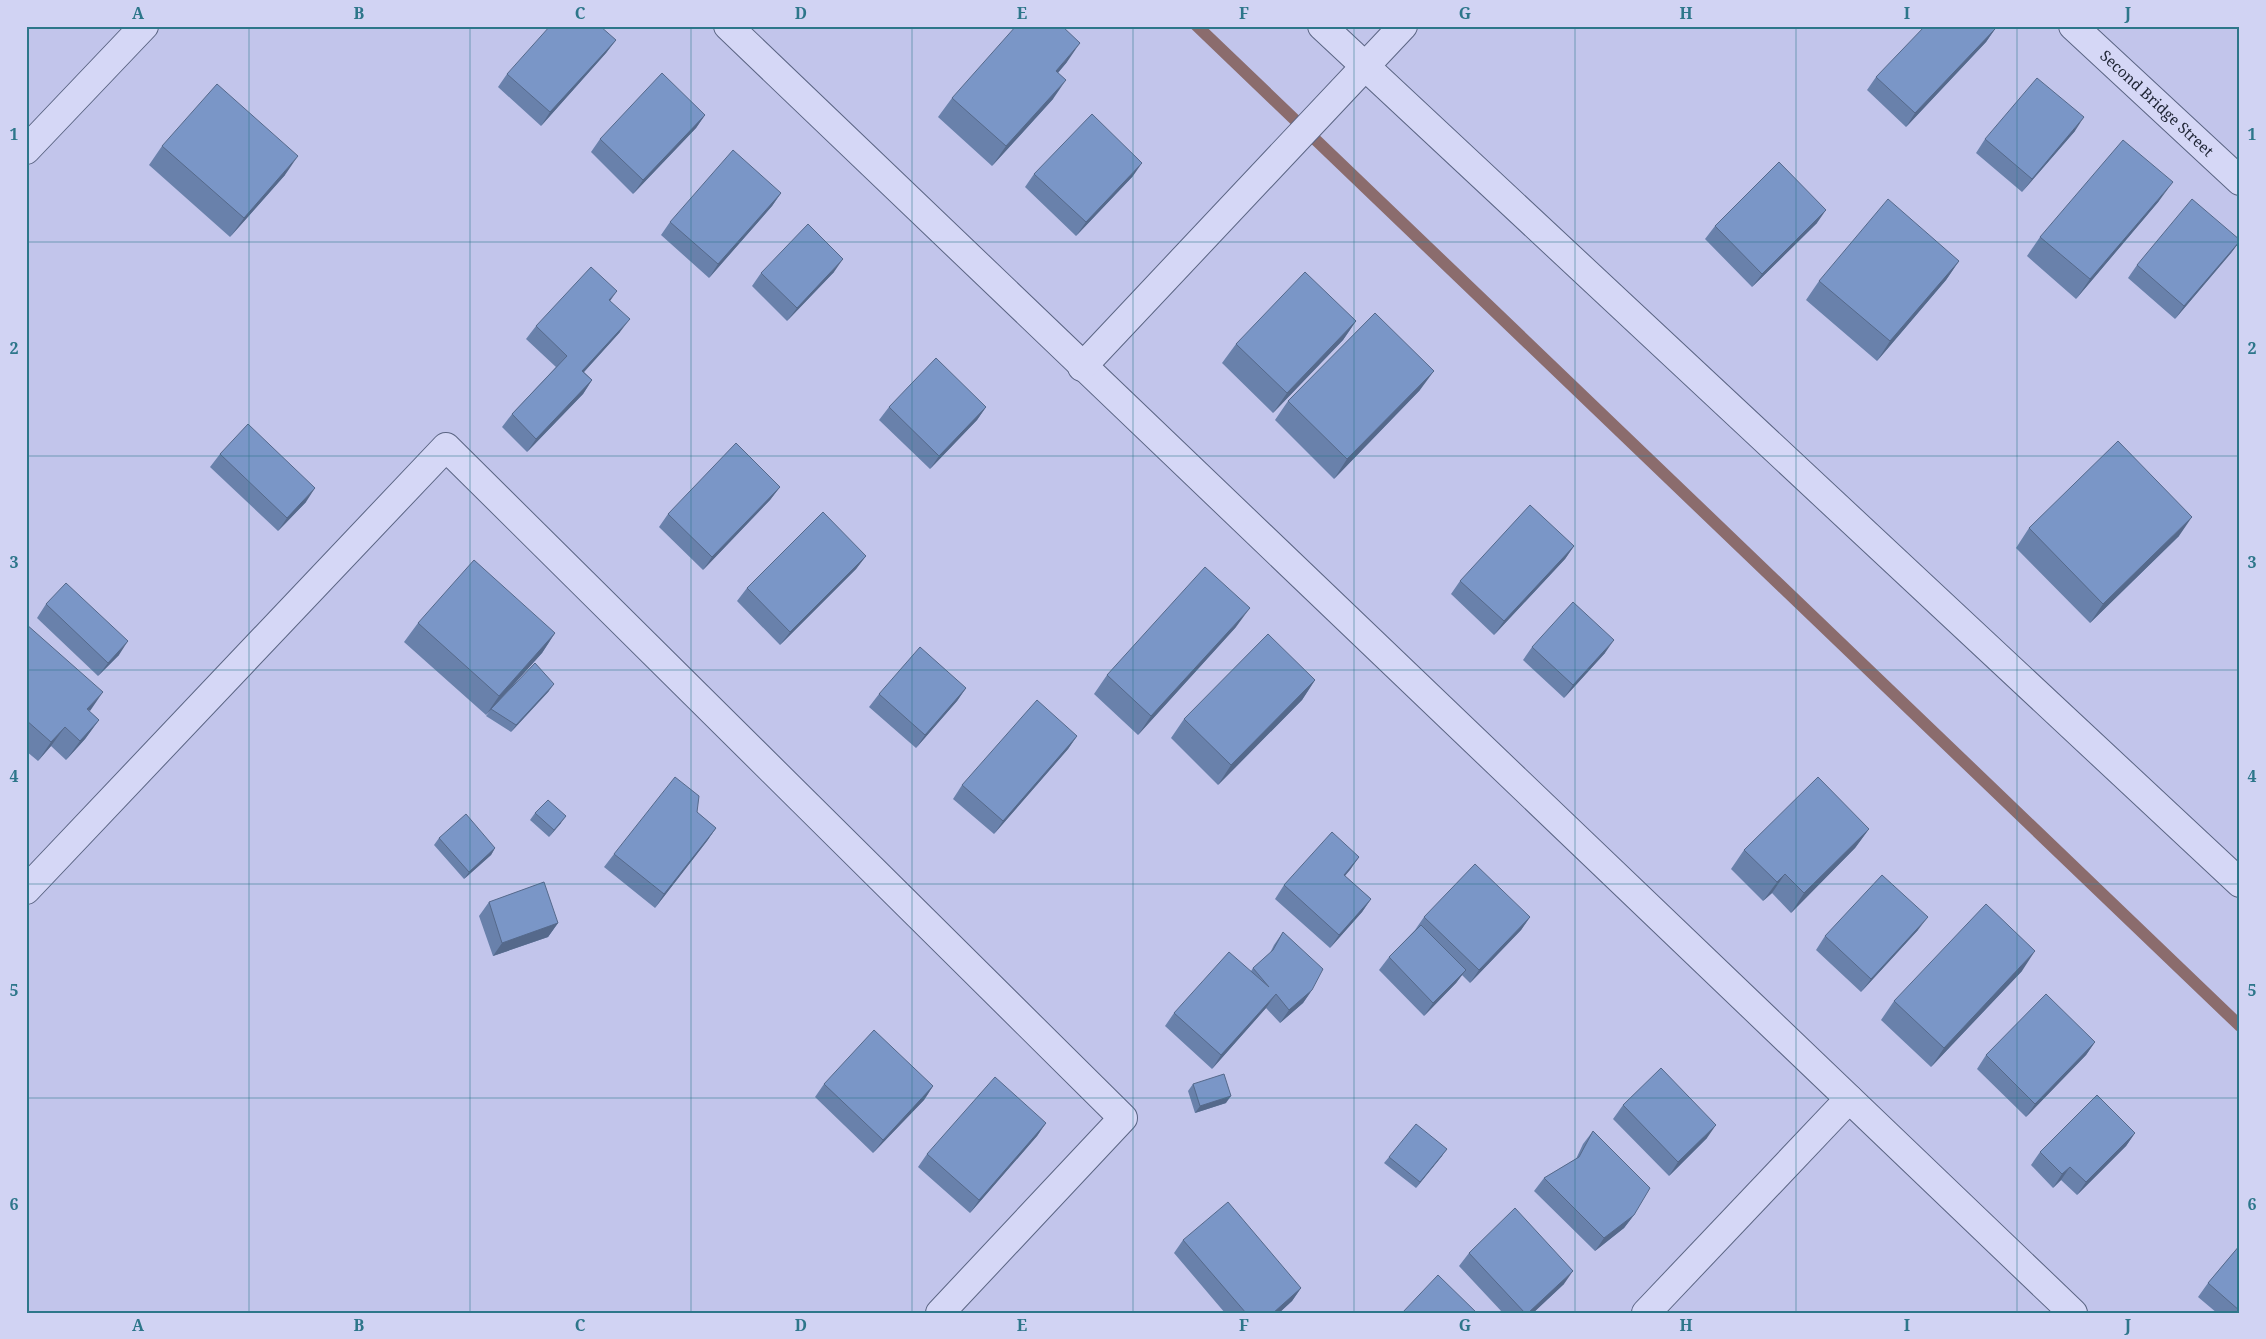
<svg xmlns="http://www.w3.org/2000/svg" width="2266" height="1339" viewBox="0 0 2266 1339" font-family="'Noto Serif',serif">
  <rect width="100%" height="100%" fill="#c2c5eb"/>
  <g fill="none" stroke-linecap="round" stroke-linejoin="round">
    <path stroke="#8b6c6d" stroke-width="12" d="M 1197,26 L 2240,1026"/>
    <defs>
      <g id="minor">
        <path d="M 728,26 L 2073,1313"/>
        <path d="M 1322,26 L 2240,883"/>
        <path id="s1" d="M 2073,26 L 2240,181"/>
        <path d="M 26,150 L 144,26"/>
        <path d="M 1082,367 L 1403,26"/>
        <path d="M 26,890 L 446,447 L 1123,1118 L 940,1313"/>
        <path d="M 1646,1313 L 1849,1099"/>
      </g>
    </defs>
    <use href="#minor" stroke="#5b6584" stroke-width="30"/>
    <use href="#minor" stroke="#d5d7f6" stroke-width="28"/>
  </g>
  <path fill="#6981ab" d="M 1995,29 L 1986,42 L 1906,127 L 1867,90 L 1876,77 Z
    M 616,40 L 606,53 L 541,126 L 498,87 L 507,74 Z
    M 1067,62 L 1058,73 L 1053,99 L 992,166 L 938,117 L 952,98 Z
    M 705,115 L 696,128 L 633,194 L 591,152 L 600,139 Z
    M 2075,131 L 2022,192 L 1976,153 L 1985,139 Z
    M 162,146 L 285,175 L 230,237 L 149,165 Z
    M 1034,174 L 1133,176 L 1076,236 L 1025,187 Z
    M 781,193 L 772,206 L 709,278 L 661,235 L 670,222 Z
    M 2159,201 L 2076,299 L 2027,256 L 2040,237 Z
    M 1817,223 L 1752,287 L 1705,239 L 1715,226 Z
    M 2240,241 L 2231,253 L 2175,319 L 2128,278 L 2137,265 Z
    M 1959,261 L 1946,280 L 1877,361 L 1806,300 L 1819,281 Z
    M 834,272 L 787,321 L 752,286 L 761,273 Z
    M 610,301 L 620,332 L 584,372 L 592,380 L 583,394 L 527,452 L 502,427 L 512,414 L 556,367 L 526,339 L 536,326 Z
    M 1356,321 L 1343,340 L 1273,413 L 1222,363 L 1236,344 Z
    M 1420,390 L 1334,479 L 1275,420 L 1288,401 Z
    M 889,407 L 986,407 L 977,420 L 930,469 L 879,420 Z
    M 220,454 L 306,502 L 278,531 L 210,467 Z
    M 780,487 L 770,500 L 703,570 L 659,527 L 668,514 Z
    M 2029,528 L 2179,536 L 2090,623 L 2016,548 Z
    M 1574,546 L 1565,559 L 1494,635 L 1451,594 L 1460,581 Z
    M 866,556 L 856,569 L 780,645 L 737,601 L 747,588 Z
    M 46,604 L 119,655 L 98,676 L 37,618 Z
    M 418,623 L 555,633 L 542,653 L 499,701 L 549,691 L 511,732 L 486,716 L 490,711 L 486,715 L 404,642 Z
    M 26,624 L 89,711 L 99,720 L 85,739 L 66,760 L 51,746 L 38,761 L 26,751 Z
    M 1236,627 L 1138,735 L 1094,694 L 1107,675 Z
    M 1532,647 L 1605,653 L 1564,698 L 1523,660 Z
    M 1315,680 L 1302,700 L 1218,785 L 1171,738 L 1184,719 Z
    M 966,688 L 957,701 L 916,748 L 869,707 L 879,694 Z
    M 1077,736 L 1068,749 L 994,834 L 953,799 L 962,785 Z
    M 697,812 L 716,828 L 707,841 L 655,908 L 604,867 L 614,854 Z
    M 535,813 L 561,823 L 549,837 L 530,820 Z
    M 1869,829 L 1855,848 L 1791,913 L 1772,893 L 1763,901 L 1731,869 L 1744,850 Z
    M 439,838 L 495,848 L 491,855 L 464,879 L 434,845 Z
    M 1359,857 L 1345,876 L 1371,899 L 1362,912 L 1330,948 L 1275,899 L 1284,885 Z
    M 489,902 L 558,923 L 548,937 L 493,956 L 479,916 Z
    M 1424,917 L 1530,917 L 1521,930 L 1470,983 L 1462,975 L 1456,983 L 1424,1016 L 1379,970 L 1389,957 L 1415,930 Z
    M 1918,930 L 1861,992 L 1816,950 L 1825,936 Z
    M 1283,932 L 1312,990 L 1303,1003 L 1280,1023 L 1266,1008 L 1212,1069 L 1165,1026 L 1174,1013 L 1251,971 L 1253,968 L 1270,953 L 1274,945 Z
    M 2022,971 L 1931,1067 L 1881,1020 L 1894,1001 Z
    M 2095,1042 L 2086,1055 L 2026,1117 L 1977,1069 L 1986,1055 Z
    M 824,1084 L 933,1086 L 924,1100 L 873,1153 L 815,1097 Z
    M 1193,1084 L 1226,1103 L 1195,1113 L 1188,1091 Z
    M 1623,1105 L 1707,1138 L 1669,1176 L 1613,1119 Z
    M 1046,1123 L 1037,1136 L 970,1213 L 918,1167 L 927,1154 Z
    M 1593,1131 L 1634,1215 L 1624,1228 L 1595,1251 L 1534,1191 L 1544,1178 L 1576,1159 L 1583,1144 Z
    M 2135,1133 L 2126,1146 L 2077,1195 L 2061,1180 L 2053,1188 L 2031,1165 L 2040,1152 Z
    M 1442,1156 L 1416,1188 L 1384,1163 L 1389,1157 Z
    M 1183,1240 L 1301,1288 L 1292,1301 L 1279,1313 L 1225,1313 L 1174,1253 Z
    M 2240,1245 L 2240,1313 L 2217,1313 L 2198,1297 L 2208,1283 Z
    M 1469,1253 L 1564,1284 L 1533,1313 L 1503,1313 L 1459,1266 Z"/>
  <path fill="#55698b" d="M 1995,29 L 1986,42 L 1906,127 L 1915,113 Z
    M 616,40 L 606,53 L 541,126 L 550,112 Z
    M 1080,43 L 1067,62 L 1043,90 L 1056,71 Z
    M 1066,80 L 1053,99 L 992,166 L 1006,146 Z
    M 705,115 L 696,128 L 633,194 L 643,180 Z
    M 2084,117 L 2075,131 L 2022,192 L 2032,179 Z
    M 298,156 L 285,175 L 230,237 L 244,218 Z
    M 1142,163 L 1133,176 L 1076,236 L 1086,222 Z
    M 2173,182 L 2159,201 L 2076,299 L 2090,279 Z
    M 781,193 L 772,206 L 709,278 L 718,264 Z
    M 1826,210 L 1817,223 L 1752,287 L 1762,274 Z
    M 2240,241 L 2231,253 L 2175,319 L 2184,306 Z
    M 843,259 L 834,272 L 787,321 L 797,308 Z
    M 1959,261 L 1946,280 L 1877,361 L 1890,341 Z
    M 617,291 L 608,304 L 609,300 Z
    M 630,319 L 620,332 L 573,384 L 582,371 Z
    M 1356,321 L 1343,340 L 1273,413 L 1287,393 Z
    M 1434,371 L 1420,390 L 1334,479 L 1347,459 Z
    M 592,380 L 583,394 L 527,452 L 536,439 Z
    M 986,407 L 977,420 L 930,469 L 939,456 Z
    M 780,487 L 770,500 L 703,570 L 712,557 Z
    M 315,488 L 306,502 L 278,531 L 287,518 Z
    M 2192,517 L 2179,536 L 2090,623 L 2103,604 Z
    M 1574,546 L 1565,559 L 1494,635 L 1504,621 Z
    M 866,556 L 856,569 L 780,645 L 790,632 Z
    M 1250,608 L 1236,627 L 1138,735 L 1151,716 Z
    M 555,633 L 542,653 L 486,715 L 499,696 Z
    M 1614,640 L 1605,653 L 1564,698 L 1573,685 Z
    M 128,641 L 119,655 L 98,676 L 108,663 Z
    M 1315,680 L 1302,700 L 1218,785 L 1231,765 Z
    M 554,684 L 549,691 L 511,732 L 516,725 Z
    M 966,688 L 957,701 L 916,748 L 925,735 Z
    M 103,692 L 90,711 L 87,709 Z
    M 99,720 L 85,739 L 66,760 L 80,741 Z
    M 65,727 L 51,746 L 38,761 L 51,742 Z
    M 1077,736 L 1068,749 L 994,834 L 1003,821 Z
    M 566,816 L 561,823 L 549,837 L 554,830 Z
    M 716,828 L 707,841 L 655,908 L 664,894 Z
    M 1869,829 L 1855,848 L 1791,913 L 1804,893 Z
    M 495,848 L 491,855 L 464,879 L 469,872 Z
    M 1359,857 L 1350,870 L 1334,888 L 1344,875 Z
    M 1785,874 L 1772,893 L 1763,901 L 1777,882 Z
    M 1371,899 L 1362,912 L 1330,948 L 1339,935 Z
    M 1530,917 L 1521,930 L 1470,983 L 1479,970 Z
    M 1928,917 L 1918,930 L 1861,992 L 1871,979 Z
    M 558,923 L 548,937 L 493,956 L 502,943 Z
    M 2035,951 L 2022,971 L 1931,1067 L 1944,1048 Z
    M 1466,970 L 1456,983 L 1424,1016 L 1433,1003 Z
    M 1312,990 L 1303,1003 L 1280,1023 L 1289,1010 Z
    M 1276,994 L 1266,1008 L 1212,1069 L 1221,1055 Z
    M 2095,1042 L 2086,1055 L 2026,1117 L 2035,1104 Z
    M 933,1086 L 924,1100 L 873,1153 L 883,1140 Z
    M 1231,1096 L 1226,1103 L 1195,1113 L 1200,1106 Z
    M 1046,1123 L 1037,1136 L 970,1213 L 979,1200 Z
    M 1716,1125 L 1707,1138 L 1669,1176 L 1678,1162 Z
    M 2135,1133 L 2126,1146 L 2077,1195 L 2086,1182 Z
    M 1447,1149 L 1442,1156 L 1416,1188 L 1420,1182 Z
    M 2070,1167 L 2061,1180 L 2053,1188 L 2062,1174 Z
    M 1634,1215 L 1624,1228 L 1595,1251 L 1604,1238 Z
    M 1573,1271 L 1564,1284 L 1533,1313 L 1528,1313 Z
    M 1301,1288 L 1292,1301 L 1279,1313 L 1273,1313 Z"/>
  <path fill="#7a96c7" stroke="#55698b" d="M 550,26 L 600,26 L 616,40 L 550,112 L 507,74 Z
    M 1016,26 L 1062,26 L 1080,43 L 1056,71 L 1066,80 L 1006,146 L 952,98 Z
    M 1925,26 L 1992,26 L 1995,29 L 1915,113 L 1876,77 Z
    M 662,73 L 705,115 L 643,180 L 600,139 Z
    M 2037,78 L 2084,117 L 2032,179 L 1985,139 Z
    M 217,84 L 298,156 L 244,218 L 162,146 Z
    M 1092,114 L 1142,163 L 1086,222 L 1034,174 Z
    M 2123,140 L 2173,182 L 2090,279 L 2040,237 Z
    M 733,150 L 781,193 L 718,264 L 670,222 Z
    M 1779,162 L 1826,210 L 1762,274 L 1715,226 Z
    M 1888,199 L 1959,261 L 1890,341 L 1819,281 Z
    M 2192,199 L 2240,240 L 2240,241 L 2184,306 L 2137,265 Z
    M 808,224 L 843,259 L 797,308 L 761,273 Z
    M 591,267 L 617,291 L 609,300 L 630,319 L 582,371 L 592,380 L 536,439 L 512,414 L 567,356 L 536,326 Z
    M 1305,272 L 1356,321 L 1287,393 L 1236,344 Z
    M 1375,313 L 1434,371 L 1347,459 L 1288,401 Z
    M 936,358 L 986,407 L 939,456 L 889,407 Z
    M 248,424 L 315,488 L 287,518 L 220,454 Z
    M 2118,441 L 2192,517 L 2103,604 L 2029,528 Z
    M 736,443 L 780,487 L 712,557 L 668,514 Z
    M 1530,505 L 1574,546 L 1504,621 L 1460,581 Z
    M 823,512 L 866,556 L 790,632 L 747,588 Z
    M 474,560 L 555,633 L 499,696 L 418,623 Z
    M 1205,567 L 1250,608 L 1151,716 L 1107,675 Z
    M 66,583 L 128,641 L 108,663 L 46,604 Z
    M 1573,602 L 1614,640 L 1573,685 L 1532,647 Z
    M 26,624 L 103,692 L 87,709 L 99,720 L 80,741 L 65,727 L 51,742 L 26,720 Z
    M 1268,634 L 1315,680 L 1231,765 L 1184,719 Z
    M 920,647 L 966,688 L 925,735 L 879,694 Z
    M 535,663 L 554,684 L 516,725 L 491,709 Z
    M 1037,700 L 1077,736 L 1003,821 L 962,785 Z
    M 675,777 L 699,796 L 697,812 L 716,828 L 664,894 L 614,854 Z
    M 1818,777 L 1869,829 L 1804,893 L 1785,874 L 1777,882 L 1744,850 Z
    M 548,800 L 566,816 L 554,830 L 535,813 Z
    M 466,814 L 495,848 L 469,872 L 439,838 Z
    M 1332,832 L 1359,857 L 1344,875 L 1371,899 L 1339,935 L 1284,885 Z
    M 1475,864 L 1530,917 L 1479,970 L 1424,917 Z
    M 1882,875 L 1928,917 L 1871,979 L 1825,936 Z
    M 544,882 L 558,923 L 502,943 L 489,902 Z
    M 1986,904 L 2035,951 L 1944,1048 L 1894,1001 Z
    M 1421,925 L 1466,970 L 1433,1003 L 1389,957 Z
    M 1283,932 L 1323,969 L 1312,990 L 1289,1010 L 1276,994 L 1221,1055 L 1174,1013 L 1229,952 L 1269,987 L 1253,968 L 1273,950 Z
    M 2046,994 L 2095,1042 L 2035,1104 L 1986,1055 Z
    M 874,1030 L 933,1086 L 883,1140 L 824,1084 Z
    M 1661,1068 L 1716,1125 L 1678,1162 L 1623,1105 Z
    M 1224,1074 L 1231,1096 L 1200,1106 L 1193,1084 Z
    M 995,1077 L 1046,1123 L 979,1200 L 927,1154 Z
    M 2097,1095 L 2135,1133 L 2086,1182 L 2070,1167 L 2062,1174 L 2040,1152 Z
    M 1416,1124 L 1447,1149 L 1420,1182 L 1389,1157 Z
    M 1593,1131 L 1650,1188 L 1634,1215 L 1604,1238 L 1544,1178 L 1579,1157 Z
    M 1228,1202 L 1301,1288 L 1273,1313 L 1246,1313 L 1183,1240 Z
    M 1515,1208 L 1573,1271 L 1528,1313 L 1525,1313 L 1469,1253 Z
    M 2240,1245 L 2240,1311 L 2208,1283 Z
    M 1438,1275 L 1477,1313 L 1402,1313 Z"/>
  <path fill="none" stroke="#2d768a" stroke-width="1" stroke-opacity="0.55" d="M 249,26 L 249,1313M 470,26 L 470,1313M 691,26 L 691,1313M 912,26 L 912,1313M 1133,26 L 1133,1313M 1354,26 L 1354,1313M 1575,26 L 1575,1313M 1796,26 L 1796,1313M 2017,26 L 2017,1313M 26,242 L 2240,242M 26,456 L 2240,456M 26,670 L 2240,670M 26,884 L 2240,884M 26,1098 L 2240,1098"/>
  <g text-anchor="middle" stroke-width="4" stroke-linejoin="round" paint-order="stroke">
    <g font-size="15" fill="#1e2434" stroke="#d1d3f3">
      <text dy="5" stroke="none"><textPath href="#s1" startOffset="114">Second Bridge Street</textPath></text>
    </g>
  </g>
  <rect width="2266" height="1339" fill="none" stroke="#d1d3f3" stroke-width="55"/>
  <rect x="28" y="28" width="2210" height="1284" fill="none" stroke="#2d768a" stroke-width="2"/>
  <g font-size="16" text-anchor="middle" font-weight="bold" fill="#2d768a">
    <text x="138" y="19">A</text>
    <text x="359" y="19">B</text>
    <text x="580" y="19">C</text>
    <text x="801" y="19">D</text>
    <text x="1022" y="19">E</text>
    <text x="1244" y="19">F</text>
    <text x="1465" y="19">G</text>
    <text x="1686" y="19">H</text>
    <text x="1907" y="19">I</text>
    <text x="2128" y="19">J</text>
    <text x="14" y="140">1</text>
    <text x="2252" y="140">1</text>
    <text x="14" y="354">2</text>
    <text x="2252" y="354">2</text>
    <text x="14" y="568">3</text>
    <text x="2252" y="568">3</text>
    <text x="14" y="782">4</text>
    <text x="2252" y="782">4</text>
    <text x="14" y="996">5</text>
    <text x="2252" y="996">5</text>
    <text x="14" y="1210">6</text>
    <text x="2252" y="1210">6</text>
    <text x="138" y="1331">A</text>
    <text x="359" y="1331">B</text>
    <text x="580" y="1331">C</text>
    <text x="801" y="1331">D</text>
    <text x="1022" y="1331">E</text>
    <text x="1244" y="1331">F</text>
    <text x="1465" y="1331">G</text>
    <text x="1686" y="1331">H</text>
    <text x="1907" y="1331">I</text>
    <text x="2128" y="1331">J</text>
  </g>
</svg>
